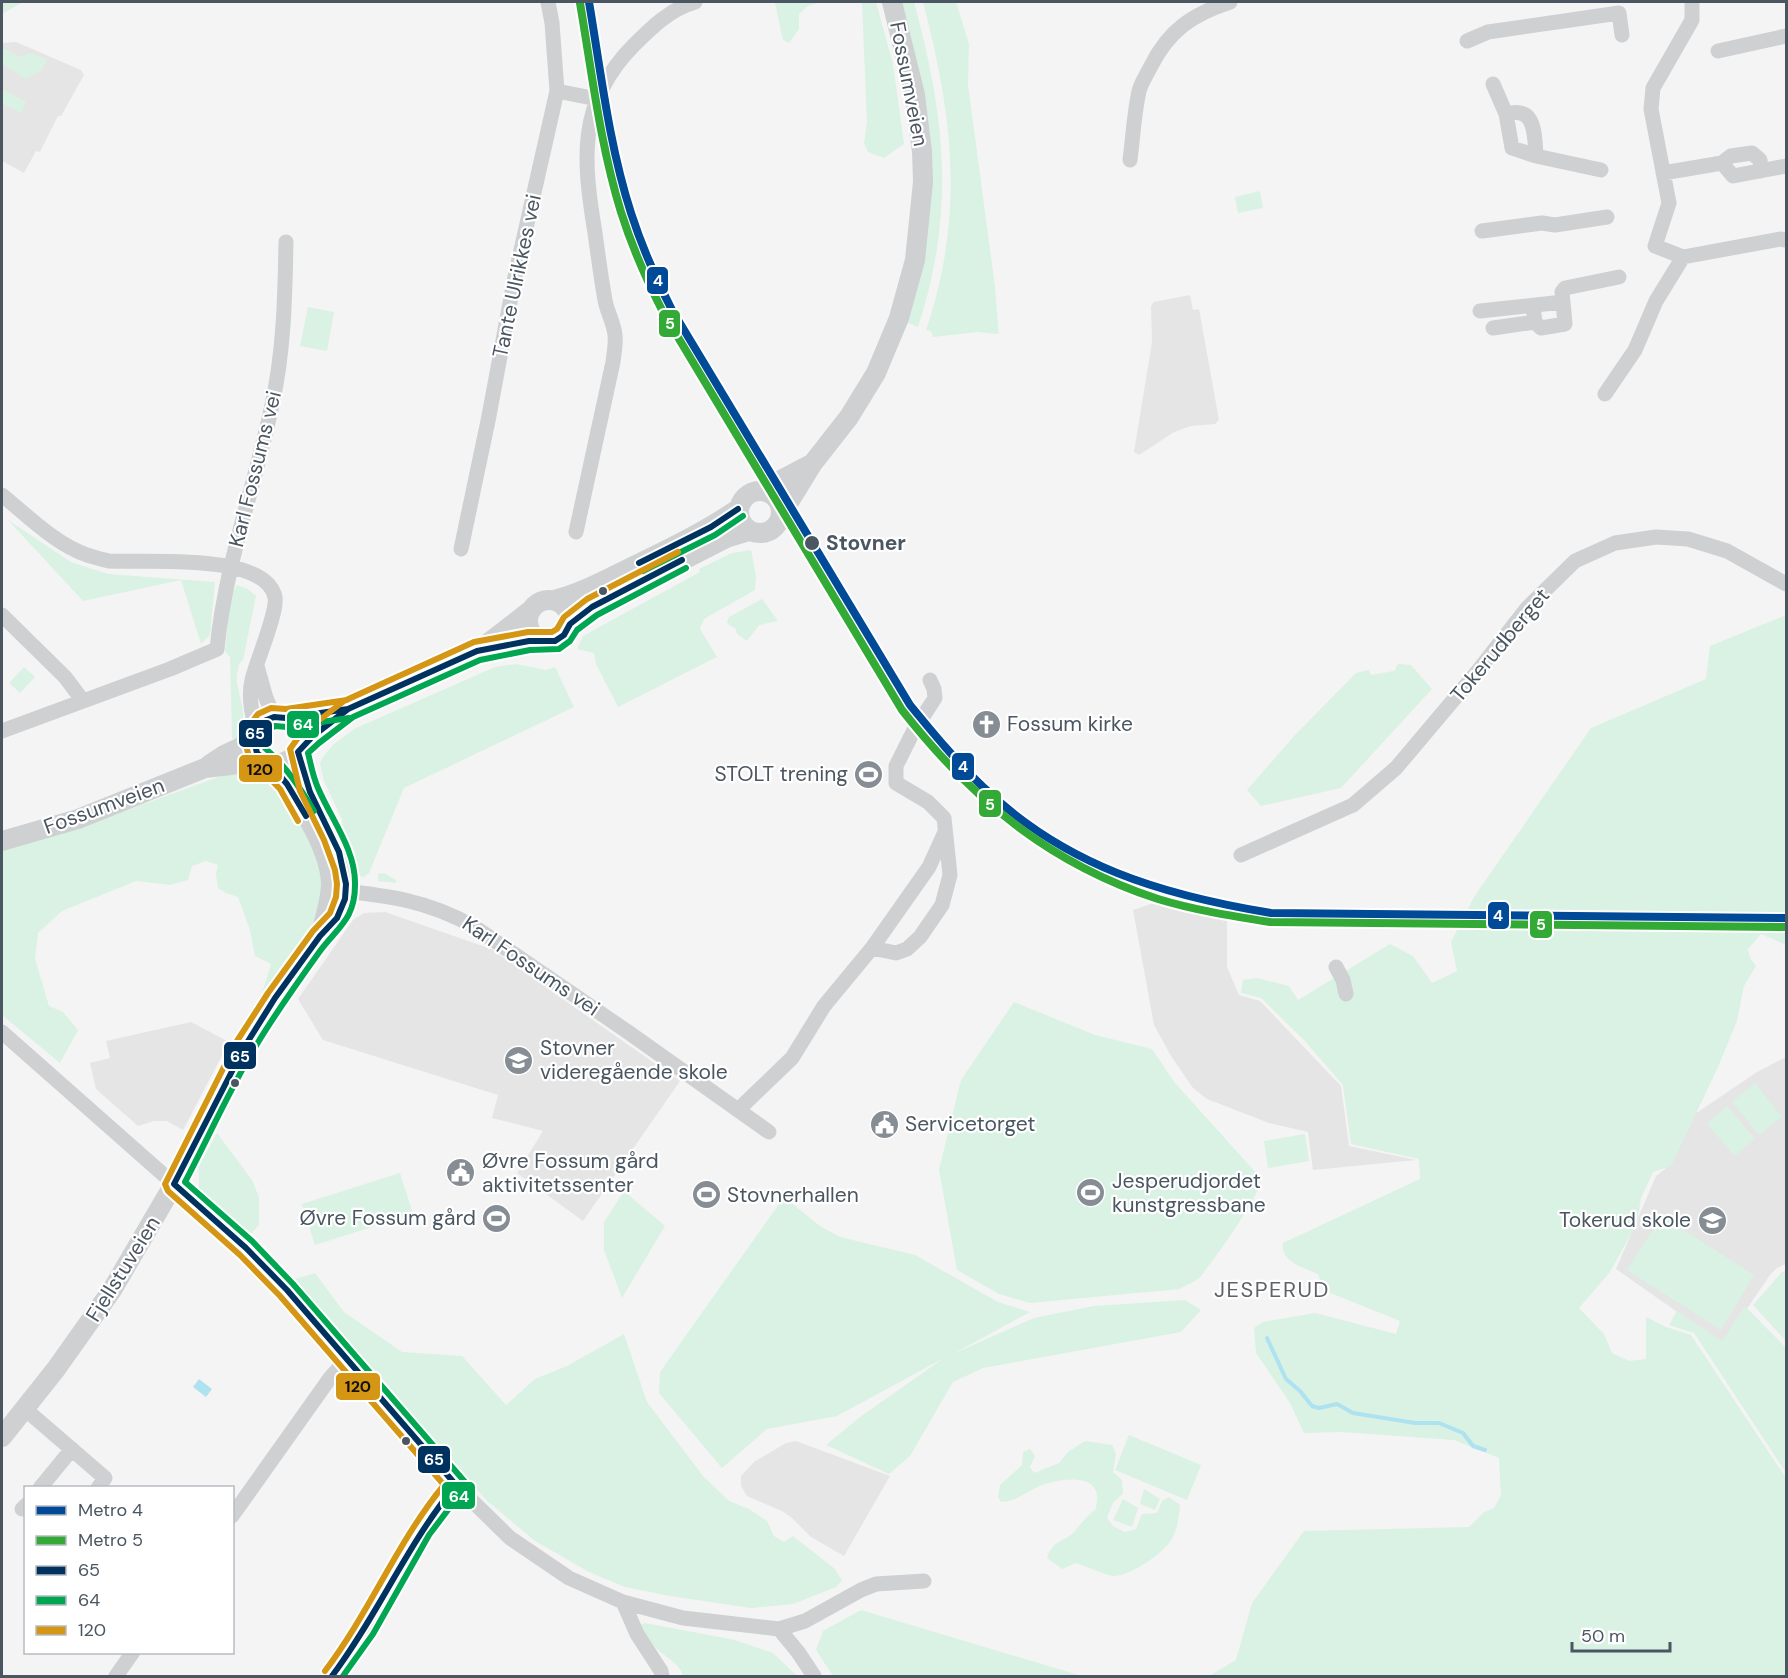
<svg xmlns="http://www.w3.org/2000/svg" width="1788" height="1678" viewBox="0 0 1788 1678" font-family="'DM Sans',sans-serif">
  <rect width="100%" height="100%" fill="#f4f4f4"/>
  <path fill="#e6e5e6" d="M 16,42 L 81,70 L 84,75 L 61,116 L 58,116 L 40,152 L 36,151 L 24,173 L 2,161 L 2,43 Z
    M 1190,295 L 1193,310 L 1199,309 L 1219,420 L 1215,424 L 1191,426 L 1174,432 L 1139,455 L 1134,452 L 1152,342 L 1151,306 L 1154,302 Z
    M 1205,893 L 1227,905 L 1227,967 L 1239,995 L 1260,1001 L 1341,1086 L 1349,1146 L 1416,1160 L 1313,1170 L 1308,1132 L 1269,1123 L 1207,1099 L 1193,1088 L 1171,1056 L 1154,1025 L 1133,910 L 1178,895 Z
    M 385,912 L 491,949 L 680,1081 L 583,1221 L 517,1173 L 543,1131 L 492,1118 L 498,1095 L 323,1040 L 298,999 L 353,920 L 364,913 Z
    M 191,1022 L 229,1042 L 183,1130 L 167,1121 L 154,1121 L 138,1126 L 96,1089 L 90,1063 L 110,1058 L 106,1041 Z
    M 1786,1057 L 1786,1264 L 1777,1268 L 1770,1275 L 1723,1344 L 1616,1269 L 1656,1176 L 1665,1169 L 1669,1162 L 1674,1119 L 1698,1112 L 1757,1072 Z
    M 796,1441 L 890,1476 L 844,1556 L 811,1537 L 792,1518 L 782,1511 L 747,1496 L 741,1486 L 741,1476 L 754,1462 L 786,1443 Z"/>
  <path fill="#d9f2e3" d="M 2,2 L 23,2 L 2,14 Z
    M 776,2 L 820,2 L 808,6 L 799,14 L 799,29 L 789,43 L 783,40 L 775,3 Z
    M 860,2 L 876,2 L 893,64 L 904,144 L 884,158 L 868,152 L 864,143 L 867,122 L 862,4 Z
    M 900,2 L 914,2 C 945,117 956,211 918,327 L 906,322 L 925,244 Z
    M 923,2 L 956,2 L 969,44 L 968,85 L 995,287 L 998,327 L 999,333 L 997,334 L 978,332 L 933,337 L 931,331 L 926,330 C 965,215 953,116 923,2 Z
    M 2,49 L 6,49 L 19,57 L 31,53 L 47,59 L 42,70 L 26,79 L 2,64 Z
    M 2,89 L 26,102 L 21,113 L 2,103 Z
    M 1260,191 L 1263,208 L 1238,213 L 1235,197 Z
    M 308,307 L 334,312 L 327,351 L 300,346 Z
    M 8,520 L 71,562 L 108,574 L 215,582 L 210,635 L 201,644 L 181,580 L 83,601 Z
    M 751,550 L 756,576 L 755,590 L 704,619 L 700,629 L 717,657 L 618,707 L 596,664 L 594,653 L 577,649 L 583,636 L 700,572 L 699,569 L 732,553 Z
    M 237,585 L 248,589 L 256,596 L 243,660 L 239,664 C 238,670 236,677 237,683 C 241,703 249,721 237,739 L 232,739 L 230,657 L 225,651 L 231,595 Z
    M 762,599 L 778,621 L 759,625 L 747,641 L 737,634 L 736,629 L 728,624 L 727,621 L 729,617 Z
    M 1786,615 L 1786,945 L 1761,934 L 1748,949 L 1750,958 L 1756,966 L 1744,986 L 1737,1021 L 1718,1067 L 1671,1166 L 1653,1172 L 1641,1198 L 1637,1223 L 1610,1272 L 1579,1308 L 1604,1334 L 1612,1353 L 1629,1361 L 1646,1359 L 1646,1317 L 1666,1327 L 1691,1335 L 1786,1478 L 1786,1676 L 1209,1676 L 1236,1660 L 1252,1603 L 1304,1531 L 1469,1527 L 1484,1512 L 1494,1508 L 1501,1495 L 1499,1458 L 1454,1440 L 1341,1432 L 1304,1433 L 1290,1403 L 1256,1353 L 1254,1328 L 1263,1322 L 1315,1313 L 1396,1334 L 1400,1321 L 1323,1290 L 1318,1274 C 1303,1267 1280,1262 1283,1243 L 1420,1179 L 1419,1159 L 1351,1144 L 1343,1085 L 1303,1039 L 1261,998 L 1241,993 L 1243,980 L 1257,978 L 1289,986 L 1298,1000 L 1390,944 L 1413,956 L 1432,983 L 1457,971 L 1451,942 L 1474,897 L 1591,728 L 1706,679 L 1710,646 Z
    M 516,664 L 546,670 L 555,667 L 574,707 L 404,788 L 369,873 L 364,877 L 360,876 L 342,834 L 342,819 L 324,781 L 320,764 L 322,758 L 334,744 L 354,729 L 495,667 Z
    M 1398,664 L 1411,665 L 1432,689 L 1341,788 L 1261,806 L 1247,790 L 1295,735 L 1356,673 L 1369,670 L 1371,675 L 1394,671 Z
    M 24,667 L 35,677 L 20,693 L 9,683 Z
    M 224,775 L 254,775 L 279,787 L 308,836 L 322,871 L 323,891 L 313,924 L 261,997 L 271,964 L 255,956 L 250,930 L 238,897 L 226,893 L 218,888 L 216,874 L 218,865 L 206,861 L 192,866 L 188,880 L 170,885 L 136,881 L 62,911 L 38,933 L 35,959 L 49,1006 L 63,1012 L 78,1030 L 60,1063 L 2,1015 L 2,851 L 83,826 Z
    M 384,873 L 396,880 L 396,883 L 378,881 L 378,874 Z
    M 1014,1002 L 1095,1035 L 1152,1049 L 1175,1083 L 1259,1176 L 1261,1180 C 1260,1196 1212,1263 1200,1277 C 1195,1282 1186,1285 1180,1289 L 1030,1303 L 999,1294 L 957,1270 L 939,1170 L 961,1080 Z
    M 1755,1083 L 1782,1117 L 1759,1135 L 1732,1102 Z
    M 1727,1106 L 1755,1139 L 1734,1156 L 1707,1123 Z
    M 217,1133 L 252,1180 L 259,1197 L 259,1225 L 249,1236 L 199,1190 L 199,1166 Z
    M 1305,1134 L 1309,1161 L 1268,1168 L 1264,1141 Z
    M 400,1173 L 413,1214 L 315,1245 L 302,1204 Z
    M 624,1191 L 665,1226 L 622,1298 L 604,1250 L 604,1222 Z
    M 784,1197 L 820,1226 L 840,1237 L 915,1255 L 998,1302 L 1030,1312 L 953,1354 L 1034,1318 L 1094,1306 L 1185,1300 L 1201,1310 L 1181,1332 L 983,1368 L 953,1382 L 910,1456 L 889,1474 L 826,1445 L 860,1417 L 944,1358 L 837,1416 L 767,1429 L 722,1468 L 659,1393 L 660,1372 Z
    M 1662,1216 L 1754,1275 L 1721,1330 L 1627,1270 Z
    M 1786,1271 L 1786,1341 L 1753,1305 L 1782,1272 Z
    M 315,1273 L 344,1312 L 402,1352 L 462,1356 L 506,1405 L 535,1379 L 567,1366 L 624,1334 L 647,1402 L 703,1476 L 729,1501 L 749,1509 L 767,1521 L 774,1536 L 784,1542 L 793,1536 L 835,1569 L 842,1580 L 836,1587 L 793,1604 L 751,1608 L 670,1596 L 625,1587 L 589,1572 L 535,1541 L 486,1500 L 295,1279 Z
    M 1745,1306 L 1786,1348 L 1786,1473 L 1694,1333 L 1669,1325 L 1677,1311 L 1722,1341 Z
    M 1129,1435 L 1201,1465 L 1187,1500 L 1115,1470 Z
    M 1085,1441 L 1112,1445 L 1116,1454 L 1113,1472 L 1122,1480 L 1123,1493 L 1113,1503 L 1107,1518 L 1114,1527 L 1125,1532 L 1136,1529 L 1142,1514 L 1157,1513 L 1162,1501 L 1169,1497 L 1180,1505 C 1179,1515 1178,1527 1173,1537 C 1166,1552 1128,1578 1112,1576 C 1100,1573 1088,1567 1076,1563 L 1062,1569 L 1047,1558 C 1054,1538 1064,1543 1075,1531 C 1082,1522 1087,1516 1096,1509 C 1096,1505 1098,1499 1097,1495 C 1094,1472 1054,1480 1040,1486 C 1026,1492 1017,1501 1001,1502 L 998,1497 L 1000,1485 L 1022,1465 L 1023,1452 L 1030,1449 L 1035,1456 L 1030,1467 L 1034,1473 L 1059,1463 L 1068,1452 Z
    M 1144,1489 L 1160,1499 L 1155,1510 L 1140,1504 Z
    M 1123,1499 L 1138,1508 L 1132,1527 L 1113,1520 Z
    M 861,1610 L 1082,1676 L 833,1676 L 816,1650 L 823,1631 Z
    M 645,1623 L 735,1640 L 773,1653 L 797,1676 L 683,1676 C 680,1664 666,1657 657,1649 C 650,1642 644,1634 640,1625 Z"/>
  <path fill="#aee2f0" d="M 199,1379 L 212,1389 L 206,1397 L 193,1387 Z"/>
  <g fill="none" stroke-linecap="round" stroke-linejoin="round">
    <path stroke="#aee2f0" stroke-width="4" d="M 1267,1338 L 1286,1379 L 1300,1391 L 1312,1406 L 1319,1408 L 1337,1404 L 1353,1413 L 1415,1423 L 1439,1423 L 1463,1433 L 1473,1446 L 1485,1450"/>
    <path stroke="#ced0d2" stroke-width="15" d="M 1467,41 L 1488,32 L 1619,13 L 1622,35
      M 1718,51 L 1786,36
      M 1493,84 L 1506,114 L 1512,148 L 1536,156 L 1601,170
      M 557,91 L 597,99
      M 1506,114 C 1510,113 1516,112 1520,113 C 1536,115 1535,143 1536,156
      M 1130,160 C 1133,137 1134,114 1139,91 C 1141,83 1147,74 1151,66 C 1169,30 1193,14 1230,2
      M 1722,163 L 1733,176 L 1786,166
      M 1663,173 L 1722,163 L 1731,156 L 1752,153 L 1760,160 L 1761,171
      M 1482,231 L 1542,223 L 1555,225 L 1607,217
      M 1683,257 L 1655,246 L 1669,203 L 1651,109 L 1653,88 L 1692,20 L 1692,2
      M 1533,307 L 1535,322 L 1541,328 L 1565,324 L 1563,302
      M 1480,311 L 1563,302 L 1562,292 L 1565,288 L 1619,277
      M 1493,328 L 1535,322
      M 1605,394 L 1635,350 L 1656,301 L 1683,257 L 1780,239 L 1786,240
      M 2,495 C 28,516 55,544 87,555 C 94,557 102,560 109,561 C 145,563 265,552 275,597 C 278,612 256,662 252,680 C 248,696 252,714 256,730
      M 576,532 L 613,362 C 614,353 616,344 615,335 C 614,323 607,312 605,300 C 601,278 598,255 595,233 C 583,160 577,103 633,46 C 651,28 670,9 695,2
      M 461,549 L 489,416 L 514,281 L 557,91 L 552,23 L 548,2
      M 2,615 L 65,677 L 83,701
      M 257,666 L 266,698 L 274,717
      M 2,731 L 170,669 L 217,649 C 225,565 255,486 272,405 C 284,351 285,296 286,242
      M 1241,855 L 1353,805 L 1396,768 L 1477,672 L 1527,608 L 1575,561 L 1615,543 L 1656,537 L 1688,539 L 1727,551 L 1786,584
      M 337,890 C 389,896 426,900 473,926 L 628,1032 L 769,1132
      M 872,948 L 929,867 L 945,832
      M 1336,967 L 1343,980 L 1346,994
      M 2,1032 L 174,1184
      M 738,1110 L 792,1058 L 824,1006 L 872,948 L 896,953 L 907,949 L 920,937 L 942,905 L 950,875 L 944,818 L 928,802 L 896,783 L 896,766 L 913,732 L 935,698 L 934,689 L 930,680
      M 25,1409 L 105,1478 L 98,1488
      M 456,1485 L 510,1538 L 569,1578 L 623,1602 L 683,1618 L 779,1629 L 805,1621 L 861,1590 L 876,1584 L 924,1581
      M 40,1488 L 72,1449
      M 22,1509 L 26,1505
      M 232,1516 L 330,1378 L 347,1359
      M 623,1602 L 637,1634 L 661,1671 L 662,1676
      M 779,1629 L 798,1652 L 814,1676
      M 116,1676 L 133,1652"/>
    <path stroke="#ced0d2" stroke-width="20" d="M739 512a21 21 0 1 1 42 0a21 21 0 1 1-42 0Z
      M 760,491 L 813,463
      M 781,515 L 813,463 L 849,417 L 876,373 L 899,318 L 915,260 L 923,182 L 922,152 L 915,95 L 892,2
      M 554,600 C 583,593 609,578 636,565 C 671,548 706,531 738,509
      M528 621a21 21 0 1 1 42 0a21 21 0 1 1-42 0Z
      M 570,624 L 601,602 L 726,538 L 749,531
      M 482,648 L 531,610
      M 286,718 C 335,747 258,791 254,742 C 253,733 258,724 266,719 C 274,715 280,718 289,718 C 308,717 328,711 348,709
      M 301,745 L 333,722 L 348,709 L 390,689 L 477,651 L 542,640
      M 269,763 C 293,790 330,846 331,883 C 331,900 325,917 321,933
      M 209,765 L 224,755 L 254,741
      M 2,841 L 78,819 L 205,768 L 266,761
      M 174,1184 L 246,1248 L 287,1290 L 456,1485 C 404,1541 381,1618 332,1676
      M 2,1437 L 56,1369 L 112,1290 L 174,1184 L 245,1046 L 275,998 L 320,936 C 327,930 334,924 339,915 C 362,874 326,829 310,792 C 305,780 302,766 298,752"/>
    <defs>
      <path id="bus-1" d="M 639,563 L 711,527 L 738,509
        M 306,816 L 287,784 L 269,763 L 257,753 L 254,741 L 256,730 L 264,721 L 274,717 L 286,718 L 348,709
        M 332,1676 C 378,1615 407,1544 456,1485 L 287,1290 L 246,1248 L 174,1184 L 245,1046 L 275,998 L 320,936 L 337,918 L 345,899 L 346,884 L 339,852 L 310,792 L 298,752 L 313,736 L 348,709 L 477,651 L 529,641 L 555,641 L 564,635 L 570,624 L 592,607 L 682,560"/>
      <path id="bus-2" d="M 643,571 L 715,535 L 743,516
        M 314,811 C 300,788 286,766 265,748 L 264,734 L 269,729 L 275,726 L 287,727 L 349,718
        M 343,1676 L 373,1634 L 429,1535 L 463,1490 L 465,1482 L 293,1284 L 252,1241 L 185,1182 C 208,1138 229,1091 254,1049 C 274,1015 297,983 320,951 C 338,927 355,919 355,885 C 356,850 331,819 318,788 C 313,777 311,765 308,753 L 319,743 L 353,717 L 480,660 L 530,650 L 559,649 L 570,641 L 577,630 L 597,615 L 686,568"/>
      <path id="bus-3" d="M 298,821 L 280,789 L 249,757 L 245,741 L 248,727 L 258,714 L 271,708 L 286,709 L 347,700
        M 325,1671 C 370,1612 397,1542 444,1485 L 280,1296 L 240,1255 L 168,1191 L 165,1184 L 237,1041 L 268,993 L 313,931 L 330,913 L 336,897 L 337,884 L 335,870 L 324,840 L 300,791 L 290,749 L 300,735 L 344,701 L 474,642 L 528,632 L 552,632 L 557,629 L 564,617 L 587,599 L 678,552"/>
    </defs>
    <use href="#bus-1" stroke="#fff" stroke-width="10"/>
    <use href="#bus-2" stroke="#fff" stroke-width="10"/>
    <use href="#bus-3" stroke="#fff" stroke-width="10"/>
    <use href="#bus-1" stroke="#003260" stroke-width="6"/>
    <use href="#bus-2" stroke="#00a651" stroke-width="6"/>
    <use href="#bus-3" stroke="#d49613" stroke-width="6"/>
    <defs>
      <path id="metro-1" d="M 589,2 C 601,73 609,145 631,213 C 642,247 656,279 672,310 L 910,705 C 933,733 956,761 983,787 C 1065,866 1162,895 1271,913 L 1786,918"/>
      <path id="metro-2" d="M 580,3 C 592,73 600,144 621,212 C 632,247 647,281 664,314 L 902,710 C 972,799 1048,863 1158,899 C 1194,910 1232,916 1270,922 L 1786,927"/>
    </defs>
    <use href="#metro-1" stroke="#fff" stroke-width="12"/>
    <use href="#metro-2" stroke="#fff" stroke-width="12"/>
    <use href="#metro-1" stroke="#004a98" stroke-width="8"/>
    <use href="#metro-2" stroke="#32aa35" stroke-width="8"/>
  </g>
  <defs>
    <symbol id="church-disc" viewBox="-11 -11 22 22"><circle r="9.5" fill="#868d94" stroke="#fff"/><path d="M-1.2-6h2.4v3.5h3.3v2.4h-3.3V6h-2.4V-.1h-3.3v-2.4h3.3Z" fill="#fff"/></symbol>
    <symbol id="stadium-disc" viewBox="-11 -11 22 22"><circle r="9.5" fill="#868d94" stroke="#fff"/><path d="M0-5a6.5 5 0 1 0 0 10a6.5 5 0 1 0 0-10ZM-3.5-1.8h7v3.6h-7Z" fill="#fff"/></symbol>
    <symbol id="school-disc" viewBox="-11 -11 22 22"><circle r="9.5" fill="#868d94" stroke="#fff"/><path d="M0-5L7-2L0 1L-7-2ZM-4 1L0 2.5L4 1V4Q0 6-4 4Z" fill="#fff"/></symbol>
    <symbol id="civic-disc" viewBox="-11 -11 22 22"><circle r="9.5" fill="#868d94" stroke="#fff"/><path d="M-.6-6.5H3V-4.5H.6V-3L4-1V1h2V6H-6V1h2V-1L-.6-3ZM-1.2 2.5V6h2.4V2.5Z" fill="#fff"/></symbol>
  </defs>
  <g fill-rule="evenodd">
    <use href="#church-disc" x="970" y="708" width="33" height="33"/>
    <use href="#stadium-disc" x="852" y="758" width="33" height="33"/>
    <use href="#school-disc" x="502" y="1044" width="33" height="33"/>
    <use href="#civic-disc" x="868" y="1108" width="33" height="33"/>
    <use href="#civic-disc" x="444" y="1156" width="33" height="33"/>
    <use href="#stadium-disc" x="1074" y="1176" width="33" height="33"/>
    <use href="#stadium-disc" x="690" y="1178" width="33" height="33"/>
    <use href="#stadium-disc" x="480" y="1202" width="33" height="33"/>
    <use href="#school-disc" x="1696" y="1204" width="33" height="33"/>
  </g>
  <g fill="#4a5661" stroke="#fff" stroke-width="2">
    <circle cx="812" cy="543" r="8"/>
    <circle cx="603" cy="591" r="5"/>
    <circle cx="235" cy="1083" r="5"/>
    <circle cx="406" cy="1441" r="5"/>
  </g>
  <g text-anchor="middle" stroke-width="4.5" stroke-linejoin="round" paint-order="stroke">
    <g font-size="21" fill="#4a5661" stroke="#fff">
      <text transform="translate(909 84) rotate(79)" y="7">Fossumveien</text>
      <text transform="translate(517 276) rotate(-78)" y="7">Tante Ulrikkes vei</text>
      <text transform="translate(255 469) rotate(-76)" y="7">Karl Fossums vei</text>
      <text transform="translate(1500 645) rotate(-50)" y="7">Tokerudberget</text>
      <text transform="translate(104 806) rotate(-20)" y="7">Fossumveien</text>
      <text transform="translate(531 966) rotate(34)" y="7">Karl Fossums vei</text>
      <text transform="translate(123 1269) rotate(-58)" y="7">Fjellstuveien</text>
    </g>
    <g font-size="21" font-weight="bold" fill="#4a5661" stroke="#fff" text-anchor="start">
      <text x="826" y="550">Stovner</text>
    </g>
    <g font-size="21" fill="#4a5661" stroke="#fff" text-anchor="start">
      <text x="1007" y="731">Fossum kirke</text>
      <text x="848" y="781" text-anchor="end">STOLT trening</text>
      <text x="540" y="1055">Stovner<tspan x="540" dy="24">videregående skole</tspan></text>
      <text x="905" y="1131">Servicetorget</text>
      <text x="482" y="1168">Øvre Fossum gård<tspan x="482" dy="24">aktivitetssenter</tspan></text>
      <text x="1112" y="1188">Jesperudjordet<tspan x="1112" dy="24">kunstgressbane</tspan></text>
      <text x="727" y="1202">Stovnerhallen</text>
      <text x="476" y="1225" text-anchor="end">Øvre Fossum gård</text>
      <text x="1691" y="1227" text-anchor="end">Tokerud skole</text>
    </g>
    <g font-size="22" letter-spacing="1.5" fill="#5f6368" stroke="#fff">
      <text x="1272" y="1297">JESPERUD</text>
    </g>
  </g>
  <g stroke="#fff" stroke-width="2">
    <rect x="646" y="266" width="23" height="29" rx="6" fill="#004a98"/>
    <rect x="658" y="309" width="23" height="29" rx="6" fill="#32aa35"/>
    <rect x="286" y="710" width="34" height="29" rx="6" fill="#00a651"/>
    <rect x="238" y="719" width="35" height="29" rx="6" fill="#003260"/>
    <rect x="951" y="752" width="24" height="29" rx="6" fill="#004a98"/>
    <rect x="238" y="754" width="45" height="29" rx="6" fill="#d49613"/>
    <rect x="978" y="789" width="24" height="29" rx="6" fill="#32aa35"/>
    <rect x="1487" y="901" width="23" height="29" rx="6" fill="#004a98"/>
    <rect x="1529" y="910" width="24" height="29" rx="6" fill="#32aa35"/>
    <rect x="223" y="1041" width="34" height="29" rx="6" fill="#003260"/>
    <rect x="335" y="1372" width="46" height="29" rx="6" fill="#d49613"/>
    <rect x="417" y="1445" width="34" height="29" rx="6" fill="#003260"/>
    <rect x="441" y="1481" width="35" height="29" rx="6" fill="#00a651"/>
  </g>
  <g font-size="16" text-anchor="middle" font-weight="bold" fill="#fff">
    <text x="658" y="286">4</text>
    <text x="670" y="329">5</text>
    <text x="303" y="730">64</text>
    <text x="255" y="739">65</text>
    <text x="963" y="772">4</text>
    <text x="990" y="810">5</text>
    <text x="1498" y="921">4</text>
    <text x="1541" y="930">5</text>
    <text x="240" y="1062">65</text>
    <text x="434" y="1465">65</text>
    <text x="459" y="1502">64</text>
  </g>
  <g font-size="16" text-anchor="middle" font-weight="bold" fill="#111">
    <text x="260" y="775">120</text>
    <text x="358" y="1392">120</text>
  </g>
  <rect width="1788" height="1678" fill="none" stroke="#4a5661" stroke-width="6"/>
  <rect x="24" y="1486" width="210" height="168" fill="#ffffff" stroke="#b7bbc0" stroke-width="1.5"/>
  <rect x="36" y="1506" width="30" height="9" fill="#004a98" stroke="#b7bbc0" stroke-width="1.5"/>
  <text x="78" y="1516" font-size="18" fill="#4a5661">Metro 4</text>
  <rect x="36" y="1536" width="30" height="9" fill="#32aa35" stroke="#b7bbc0" stroke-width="1.5"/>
  <text x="78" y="1546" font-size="18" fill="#4a5661">Metro 5</text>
  <rect x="36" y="1566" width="30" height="9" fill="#003260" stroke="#b7bbc0" stroke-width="1.5"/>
  <text x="78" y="1576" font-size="18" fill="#4a5661">65</text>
  <rect x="36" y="1596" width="30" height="9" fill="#00a651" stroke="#b7bbc0" stroke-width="1.5"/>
  <text x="78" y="1606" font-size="18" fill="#4a5661">64</text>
  <rect x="36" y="1626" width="30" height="9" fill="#d49613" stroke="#b7bbc0" stroke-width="1.5"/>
  <text x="78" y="1636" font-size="18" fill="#4a5661">120</text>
  <path d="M1572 1642v9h98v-9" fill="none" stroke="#4a5661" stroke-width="3"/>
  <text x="1581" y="1642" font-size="18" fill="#4a5661" stroke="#ffffff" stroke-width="4.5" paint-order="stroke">50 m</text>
</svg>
